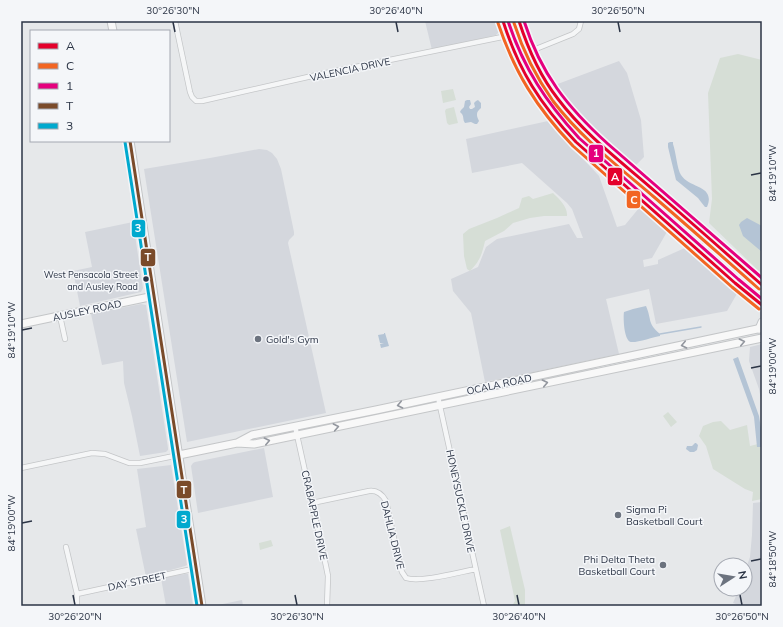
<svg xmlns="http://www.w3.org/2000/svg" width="783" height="627" viewBox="0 0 783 627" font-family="Mulish,sans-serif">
  <rect width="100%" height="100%" fill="#e6e8ea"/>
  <path fill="#d4d7dd" d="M 425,21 L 498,21 L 500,31 L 496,35 L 432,50 Z
    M 619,61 L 627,73 L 641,120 L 644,157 L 635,166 L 584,120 L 575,110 L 555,85 Z
    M 548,121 L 599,176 L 617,227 L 625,225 L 639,208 L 668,230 L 652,258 L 643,260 L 644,267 L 658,264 L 658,260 L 687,247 L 738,292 L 727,311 L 656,324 L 649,289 L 606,299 L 619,354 L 485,382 L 471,313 L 453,291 L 451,279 L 478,267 L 486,247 L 497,239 L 569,224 L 577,238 L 583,238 L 572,209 L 567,203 L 522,163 L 472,173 L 466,139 Z
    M 259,149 L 267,150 L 272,153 L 277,159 L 281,169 L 294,232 L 294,235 L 289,240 L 288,243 L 326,413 L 187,442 L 144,169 L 210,158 Z
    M 133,222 L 143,288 L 141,292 L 80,306 L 73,271 L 92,267 L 85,232 Z
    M 141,304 L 146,305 L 168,448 L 168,450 L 166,452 L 140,456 L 132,416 L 124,383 L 123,361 L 102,365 L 91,314 Z
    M 762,344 L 762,405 L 759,389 L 749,361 L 750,347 Z
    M 264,448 L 273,497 L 198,513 L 191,466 L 193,463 L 195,462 Z
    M 171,465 L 187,565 L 185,566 L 146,577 L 136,529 L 146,527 L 137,469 Z
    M 762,502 L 762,606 L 741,606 L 733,603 L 739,589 L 745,589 L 745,571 L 750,557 L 752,535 L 753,503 Z
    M 185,574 L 188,574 L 193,606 L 166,606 L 161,578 Z
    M 242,600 L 243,606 L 213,606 Z"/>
  <path fill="#d6ded6" d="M 738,54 L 762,60 L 762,274 L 709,223 L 712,199 L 708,93 L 720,58 Z
    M 453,89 L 456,100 L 443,103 L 441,91 Z
    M 454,107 L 458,123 L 449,125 L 447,123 L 445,111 L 446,109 Z
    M 553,193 C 559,199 568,207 567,216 L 544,216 L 530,218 L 513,223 L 504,231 L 485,241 C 482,254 480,261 470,271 L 467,269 L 464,256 L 463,234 L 469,229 L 497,218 L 519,208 L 522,198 L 529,196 L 533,199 Z
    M 668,412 L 677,422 L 671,427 L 663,416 Z
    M 721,421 L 730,430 L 747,425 L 750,446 L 762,443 L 762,499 L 752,501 L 753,492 L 745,489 L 713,469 L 706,446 L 699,436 L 703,426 L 713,422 Z
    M 510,526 L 525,590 L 525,606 L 512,606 L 515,601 L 500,530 Z
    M 271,540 L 273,546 L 260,550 L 259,543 Z"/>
  <path fill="#b4c4d5" d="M 467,100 L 470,100 L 471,104 L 469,107 L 470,109 L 472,109 L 475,107 L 474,103 L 476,101 L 478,100 L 481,103 L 481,108 C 476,112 476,115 479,121 L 477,124 L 475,124 L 471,122 L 465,123 C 462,119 465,116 460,112 L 461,110 L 464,107 L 465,101 Z
    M 670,142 L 673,142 L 673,144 C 676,152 677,169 681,175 C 690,189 716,185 707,207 L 705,207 L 701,202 L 698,198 L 676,180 L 668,147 L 668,143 Z
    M 747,218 L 762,226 L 762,252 L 743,236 L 739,225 L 741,222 Z
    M 646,306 C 652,320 647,323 660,334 L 660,336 C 654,337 636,343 631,342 C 624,341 623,318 624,312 L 633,309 Z
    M 384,333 L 385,333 L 389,346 L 381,348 L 380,344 L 384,343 L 380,343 L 378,335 L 384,334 Z
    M 738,357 L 759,416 L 762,435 L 762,447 L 757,447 L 754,417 L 733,359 Z
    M 696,443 L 698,445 L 697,450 L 694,452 L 690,452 L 686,449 L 687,446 L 692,446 L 695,443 Z"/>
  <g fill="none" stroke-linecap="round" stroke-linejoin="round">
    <path stroke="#b4c4d5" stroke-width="1.5" d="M 660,334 L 701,327"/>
    <defs>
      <path id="street" d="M 175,21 L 190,92 L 192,97 L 196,101 L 202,101 L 321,74 L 507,36
        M 516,57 L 573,34 L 579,29 L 581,21
        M 60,316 L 65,339
        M 438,397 L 484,606
        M 295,426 L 326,566 L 328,576 L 327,606
        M 21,468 L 92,453 L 105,454 L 129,463 L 140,463 L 179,455
        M 312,503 L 369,491 C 377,490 382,494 386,501 L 400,566 L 402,572 L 406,578 C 420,583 460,572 476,569
        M 66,547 L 77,594 L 77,606
        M 77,594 L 197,568"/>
      <path id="secondary" d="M 111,21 L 113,31
        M 130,141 L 202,606
        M 21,324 L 154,296
        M 237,443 L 254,444 L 762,338
        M 179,455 L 237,443 L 252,435 L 376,410 L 762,328"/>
      <path id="primary" d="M 503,21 C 517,69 541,106 576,142 L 735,283 L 762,305
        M 519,21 C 529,56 550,94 576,120 C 600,146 628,168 655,191 C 691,222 727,254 762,285
        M 551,115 L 559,112 L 573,117
        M 701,252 L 711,240
        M 759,329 L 762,322"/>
    </defs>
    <use href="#street" stroke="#c4c6c8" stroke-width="6"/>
    <use href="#secondary" stroke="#c4c6c8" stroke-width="9"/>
    <use href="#primary" stroke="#c2c5c8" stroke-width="9"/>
    <use href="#street" stroke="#f5f6f7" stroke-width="4.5"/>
    <use href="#secondary" stroke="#f8f8f8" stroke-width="7"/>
    <use href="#primary" stroke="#f8f8f8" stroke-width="7"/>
    <defs>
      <path id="bus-1" d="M 503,21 C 519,71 540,104 576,142 L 735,283 L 762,305
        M 519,21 C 528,49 540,76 558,99 C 586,136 623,163 657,193 C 692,223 727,254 762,285"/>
      <path id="bus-2" d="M 498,23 C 515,73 536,107 573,146 L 732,287 L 759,309
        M 514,23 C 523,51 536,77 553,101 C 581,138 619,167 654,197 C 689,227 724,258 759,289"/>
      <path id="bus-3" d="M 508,21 C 524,69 546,102 579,138 L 738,279 L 762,299
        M 524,21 C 541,74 567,107 608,144 L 762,278"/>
      <path id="bus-4" d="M 130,141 L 202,606"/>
      <path id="bus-5" d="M 125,142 L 197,606"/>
    </defs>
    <use href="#bus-1" stroke="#f4f6f9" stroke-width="6"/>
    <use href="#bus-2" stroke="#f4f6f9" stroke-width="6"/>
    <use href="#bus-3" stroke="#f4f6f9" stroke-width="6"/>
    <use href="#bus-4" stroke="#f4f6f9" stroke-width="6"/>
    <use href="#bus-5" stroke="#f4f6f9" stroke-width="6"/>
    <use href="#bus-1" stroke="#e4002b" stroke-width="3"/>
    <use href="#bus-2" stroke="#f26522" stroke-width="3"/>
    <use href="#bus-3" stroke="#e5007d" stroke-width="3"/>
    <use href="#bus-4" stroke="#7a4b2a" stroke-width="3"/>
    <use href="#bus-5" stroke="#00a9ce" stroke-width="3"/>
  </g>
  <defs><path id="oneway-chevron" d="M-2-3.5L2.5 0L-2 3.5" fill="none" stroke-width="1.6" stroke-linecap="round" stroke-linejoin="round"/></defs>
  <g stroke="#92969e">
    <use href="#oneway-chevron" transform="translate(742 342) rotate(-12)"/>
    <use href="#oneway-chevron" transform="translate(684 345) rotate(168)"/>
    <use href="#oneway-chevron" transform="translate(545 383) rotate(-12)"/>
    <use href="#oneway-chevron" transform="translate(400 405) rotate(168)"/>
    <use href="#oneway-chevron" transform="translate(336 427) rotate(-11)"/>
    <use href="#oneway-chevron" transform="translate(267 441) rotate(-13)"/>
  </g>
  <path fill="none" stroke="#2b3445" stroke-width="1.5" d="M 173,22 L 175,32M 396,22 L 398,32M 618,22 L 620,32M 751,175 L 761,173M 22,330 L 32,328M 751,368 L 761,366M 22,523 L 32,521M 751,561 L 761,559M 73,595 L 75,605M 295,595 L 297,605M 517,595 L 519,605M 740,595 L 742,605"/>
  <circle fill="#2b3445" stroke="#f4f6f9" stroke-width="1.5" cx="146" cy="279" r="3.5"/>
  <g fill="#6c737f" stroke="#f4f6f9" stroke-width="1.5">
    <circle cx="258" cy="339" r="4"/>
    <circle cx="618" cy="515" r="4"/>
    <circle cx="663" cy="565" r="4"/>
  </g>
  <g text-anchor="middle" stroke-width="3" stroke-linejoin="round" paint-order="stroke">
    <g font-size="9" fill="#2b3445" stroke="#f4f6f9" text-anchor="end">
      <text x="138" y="278">West Pensacola Street<tspan x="138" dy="12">and Ausley Road</tspan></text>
    </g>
    <g font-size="10" fill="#2b3445" stroke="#f4f6f9">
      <text transform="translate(350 69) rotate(-12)" y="4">VALENCIA DRIVE</text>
      <text transform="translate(87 310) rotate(-12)" y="4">AUSLEY ROAD</text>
      <text transform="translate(499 384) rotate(-12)" y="4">OCALA ROAD</text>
      <text transform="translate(461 501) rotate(78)" y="4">HONEYSUCKLE DRIVE</text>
      <text transform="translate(315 515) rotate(78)" y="4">CRABAPPLE DRIVE</text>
      <text transform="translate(393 535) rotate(76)" y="4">DAHLIA DRIVE</text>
      <text transform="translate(137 581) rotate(-12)" y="4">DAY STREET</text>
    </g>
    <g font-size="10" fill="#2b3445" stroke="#f4f6f9" text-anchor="start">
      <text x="266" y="343">Gold's Gym</text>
      <text x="626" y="513">Sigma Pi<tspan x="626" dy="12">Basketball Court</tspan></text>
      <text x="655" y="563" text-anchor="end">Phi Delta Theta<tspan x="655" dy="12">Basketball Court</tspan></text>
    </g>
  </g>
  <g stroke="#f4f6f9" stroke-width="1.5">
    <rect x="588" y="144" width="16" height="19" rx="4" fill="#e5007d"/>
    <rect x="607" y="167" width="16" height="19" rx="4" fill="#e4002b"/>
    <rect x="626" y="190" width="15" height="19" rx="4" fill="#f26522"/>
    <rect x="131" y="219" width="15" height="19" rx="4" fill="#00a9ce"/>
    <rect x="140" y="248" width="16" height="19" rx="4" fill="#7a4b2a"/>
    <rect x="176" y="480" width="16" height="19" rx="4" fill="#7a4b2a"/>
    <rect x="176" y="510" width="15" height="19" rx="4" fill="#00a9ce"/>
  </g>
  <g font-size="11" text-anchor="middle" font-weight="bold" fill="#fff">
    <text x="596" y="157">1</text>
    <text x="615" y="181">A</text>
    <text x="634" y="204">C</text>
    <text x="138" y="232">3</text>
    <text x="148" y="261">T</text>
    <text x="184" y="494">T</text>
    <text x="184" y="523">3</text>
  </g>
  <rect width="783" height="627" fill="none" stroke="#f4f6f9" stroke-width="44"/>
  <rect x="30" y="30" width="140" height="112" fill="#f4f6f9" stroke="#a4a8b1"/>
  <rect x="38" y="43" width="20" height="6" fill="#e4002b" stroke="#a4a8b1"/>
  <text x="66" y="50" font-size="12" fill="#2b3445">A</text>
  <rect x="38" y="63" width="20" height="6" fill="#f26522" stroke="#a4a8b1"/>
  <text x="66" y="70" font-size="12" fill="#2b3445">C</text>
  <rect x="38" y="83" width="20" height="6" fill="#e5007d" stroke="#a4a8b1"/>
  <text x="66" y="90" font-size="12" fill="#2b3445">1</text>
  <rect x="38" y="103" width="20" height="6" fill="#7a4b2a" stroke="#a4a8b1"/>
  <text x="66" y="110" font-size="12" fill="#2b3445">T</text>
  <rect x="38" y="123" width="20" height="6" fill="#00a9ce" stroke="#a4a8b1"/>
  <text x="66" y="130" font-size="12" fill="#2b3445">3</text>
  <g transform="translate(733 577) rotate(78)"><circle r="19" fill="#f4f6f9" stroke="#a4a8b1"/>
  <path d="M0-3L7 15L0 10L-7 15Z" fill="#6c737f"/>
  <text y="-6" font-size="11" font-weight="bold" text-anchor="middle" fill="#2b3445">N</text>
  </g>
  <rect x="22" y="22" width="739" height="583" fill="none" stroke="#2b3445" stroke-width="1.5"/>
  <g font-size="10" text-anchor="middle" fill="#2b3445">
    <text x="173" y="14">30°26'30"N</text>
    <text x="396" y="14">30°26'40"N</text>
    <text x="618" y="14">30°26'50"N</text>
    <text transform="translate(772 173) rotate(-90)" y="4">84°19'10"W</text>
    <text transform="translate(11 330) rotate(-90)" y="4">84°19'10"W</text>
    <text transform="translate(772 366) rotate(-90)" y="4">84°19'00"W</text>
    <text transform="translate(11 523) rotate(-90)" y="4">84°19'00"W</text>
    <text transform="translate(772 559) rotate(-90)" y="4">84°18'50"W</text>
    <text x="75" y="620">30°26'20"N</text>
    <text x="297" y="620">30°26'30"N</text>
    <text x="519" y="620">30°26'40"N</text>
    <text x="742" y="620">30°26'50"N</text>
  </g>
</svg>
